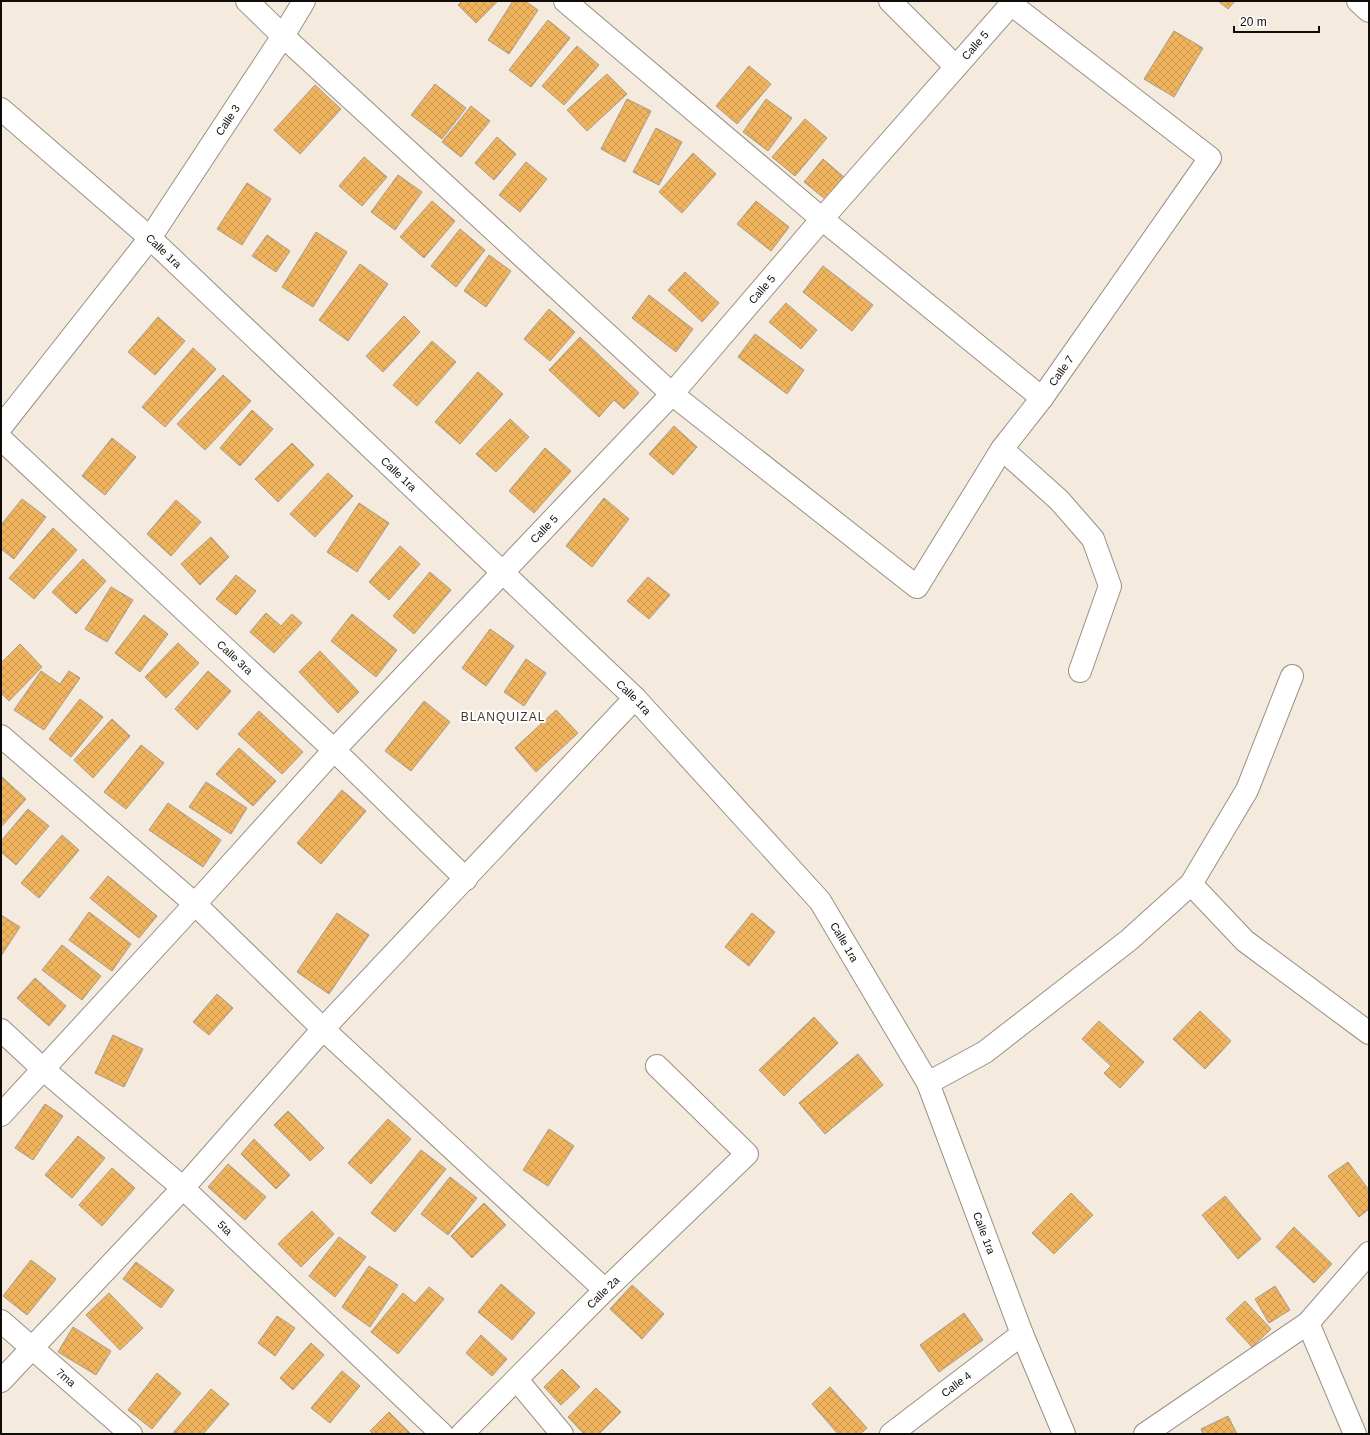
<svg xmlns="http://www.w3.org/2000/svg" width="1370" height="1435" viewBox="0 0 1370 1435" font-family="Arial,sans-serif">
  <defs>
    <pattern id="building-cross-hatch" width="8" height="8" patternUnits="userSpaceOnUse"><rect width="8" height="8" fill="#f1b45e"/><path d="M0 0l8 8M0 8l8-8" fill="none" stroke="#cd9a50"/></pattern>
  </defs>
  <rect width="100%" height="100%" fill="#f4eade"/>
  <path fill="url(#building-cross-hatch)" stroke="#a59b8f" d="M 462,1 L 498,1 L 476,23 L 458,5 Z
    M 513,1 L 525,1 L 538,10 L 509,54 L 488,40 Z
    M 1218,1 L 1235,1 L 1228,9 Z
    M 548,20 L 570,38 L 531,87 L 509,70 Z
    M 1174,31 L 1203,48 L 1174,97 L 1144,79 Z
    M 577,46 L 599,65 L 564,105 L 542,86 Z
    M 749,66 L 771,84 L 737,124 L 716,106 Z
    M 607,74 L 627,94 L 587,131 L 567,110 Z
    M 435,84 L 466,108 L 442,139 L 411,115 Z
    M 315,85 L 341,109 L 300,154 L 274,130 Z
    M 627,99 L 651,111 L 625,162 L 601,149 Z
    M 766,99 L 792,118 L 768,151 L 743,132 Z
    M 471,106 L 490,121 L 461,157 L 442,142 Z
    M 805,119 L 827,138 L 795,176 L 772,157 Z
    M 656,128 L 682,142 L 659,185 L 633,172 Z
    M 497,137 L 516,154 L 494,180 L 475,163 Z
    M 693,153 L 716,174 L 682,213 L 659,192 Z
    M 364,157 L 387,177 L 362,206 L 339,186 Z
    M 823,159 L 844,177 L 825,199 L 804,182 Z
    M 526,162 L 547,179 L 520,212 L 499,195 Z
    M 398,175 L 422,192 L 395,230 L 371,212 Z
    M 247,183 L 271,199 L 242,245 L 217,229 Z
    M 432,201 L 455,221 L 424,258 L 400,237 Z
    M 756,201 L 789,227 L 771,251 L 737,224 Z
    M 460,229 L 485,250 L 456,287 L 431,266 Z
    M 316,232 L 347,252 L 313,307 L 282,287 Z
    M 267,235 L 290,251 L 276,272 L 252,256 Z
    M 489,255 L 511,271 L 486,307 L 464,291 Z
    M 360,264 L 388,284 L 348,341 L 319,320 Z
    M 823,266 L 873,305 L 852,331 L 803,292 Z
    M 685,272 L 719,303 L 702,322 L 668,290 Z
    M 649,295 L 693,329 L 676,352 L 632,318 Z
    M 786,303 L 817,330 L 801,349 L 769,322 Z
    M 549,309 L 575,332 L 550,361 L 524,339 Z
    M 404,316 L 420,332 L 383,372 L 366,356 Z
    M 158,317 L 185,341 L 155,375 L 128,352 Z
    M 755,334 L 804,370 L 787,394 L 738,357 Z
    M 580,337 L 639,393 L 624,409 L 614,400 L 599,417 L 549,370 Z
    M 432,341 L 456,362 L 417,406 L 393,385 Z
    M 193,348 L 216,369 L 165,427 L 142,407 Z
    M 478,372 L 503,394 L 460,444 L 435,422 Z
    M 223,375 L 251,401 L 205,450 L 177,424 Z
    M 252,410 L 273,429 L 240,466 L 220,448 Z
    M 510,419 L 529,437 L 496,472 L 476,454 Z
    M 674,426 L 697,447 L 673,475 L 649,454 Z
    M 112,438 L 136,457 L 105,495 L 82,476 Z
    M 292,443 L 314,465 L 278,502 L 255,479 Z
    M 545,448 L 571,471 L 534,513 L 509,491 Z
    M 328,473 L 353,496 L 315,537 L 290,514 Z
    M 604,498 L 629,519 L 592,567 L 566,546 Z
    M 22,499 L 46,517 L 14,559 L 1,549 L 1,525 Z
    M 176,500 L 201,522 L 171,556 L 147,534 Z
    M 359,503 L 389,523 L 357,572 L 327,552 Z
    M 53,528 L 77,550 L 34,599 L 9,578 Z
    M 211,537 L 229,557 L 200,585 L 181,564 Z
    M 400,546 L 420,564 L 389,600 L 369,582 Z
    M 83,559 L 106,581 L 76,614 L 52,592 Z
    M 430,572 L 451,590 L 414,634 L 393,616 Z
    M 236,575 L 256,591 L 236,615 L 216,599 Z
    M 648,577 L 670,595 L 649,619 L 627,601 Z
    M 111,587 L 133,600 L 107,642 L 85,629 Z
    M 266,613 L 281,626 L 292,614 L 302,623 L 274,653 L 250,632 Z
    M 352,614 L 397,650 L 376,677 L 331,641 Z
    M 144,615 L 168,634 L 140,672 L 115,653 Z
    M 490,629 L 514,646 L 486,686 L 462,668 Z
    M 178,643 L 199,663 L 166,698 L 145,677 Z
    M 20,644 L 42,667 L 9,701 L 1,693 L 1,663 Z
    M 320,651 L 359,692 L 338,713 L 299,672 Z
    M 526,659 L 546,673 L 524,706 L 504,692 Z
    M 41,671 L 60,684 L 69,671 L 80,678 L 44,730 L 14,710 Z
    M 208,671 L 231,691 L 197,730 L 175,709 Z
    M 80,699 L 103,717 L 71,757 L 49,739 Z
    M 424,701 L 450,722 L 411,771 L 385,751 Z
    M 556,710 L 578,733 L 536,772 L 515,748 Z
    M 259,711 L 303,752 L 282,774 L 238,734 Z
    M 112,719 L 130,736 L 93,778 L 74,760 Z
    M 141,745 L 164,763 L 126,809 L 104,792 Z
    M 239,748 L 276,781 L 253,806 L 216,774 Z
    M 1,776 L 26,799 L 1,827 Z
    M 206,782 L 247,808 L 231,834 L 189,807 Z
    M 342,790 L 366,811 L 321,864 L 297,843 Z
    M 168,803 L 221,840 L 203,867 L 149,830 Z
    M 28,809 L 49,826 L 16,865 L 1,852 L 1,841 Z
    M 62,835 L 79,850 L 39,898 L 21,883 Z
    M 108,876 L 157,916 L 139,938 L 90,898 Z
    M 89,912 L 131,944 L 112,971 L 69,940 Z
    M 337,913 L 369,935 L 329,994 L 297,972 Z
    M 752,913 L 775,932 L 749,966 L 725,947 Z
    M 1,915 L 20,927 L 1,956 Z
    M 62,945 L 101,976 L 82,1000 L 42,970 Z
    M 35,978 L 66,1006 L 49,1026 L 17,998 Z
    M 217,994 L 233,1008 L 209,1035 L 193,1022 Z
    M 1200,1011 L 1231,1041 L 1205,1069 L 1173,1039 Z
    M 814,1017 L 838,1043 L 784,1096 L 759,1070 Z
    M 1099,1021 L 1144,1062 L 1120,1088 L 1104,1073 L 1111,1066 L 1082,1039 Z
    M 113,1035 L 143,1049 L 124,1087 L 95,1073 Z
    M 858,1054 L 883,1085 L 825,1134 L 799,1103 Z
    M 45,1104 L 63,1116 L 33,1160 L 15,1148 Z
    M 288,1111 L 324,1148 L 310,1161 L 274,1125 Z
    M 388,1119 L 411,1139 L 371,1184 L 348,1163 Z
    M 549,1129 L 574,1146 L 548,1186 L 523,1170 Z
    M 78,1136 L 105,1158 L 72,1198 L 45,1175 Z
    M 254,1139 L 290,1175 L 276,1189 L 241,1154 Z
    M 421,1150 L 446,1169 L 395,1232 L 371,1213 Z
    M 1348,1162 L 1369,1190 L 1369,1209 L 1359,1217 L 1328,1176 Z
    M 228,1164 L 266,1197 L 245,1220 L 208,1187 Z
    M 112,1168 L 135,1188 L 102,1226 L 79,1205 Z
    M 450,1177 L 477,1198 L 448,1235 L 421,1214 Z
    M 1071,1193 L 1093,1215 L 1054,1254 L 1032,1233 Z
    M 1225,1196 L 1261,1239 L 1238,1259 L 1202,1215 Z
    M 484,1203 L 506,1225 L 472,1258 L 451,1236 Z
    M 312,1211 L 334,1234 L 301,1267 L 278,1244 Z
    M 1294,1227 L 1332,1264 L 1314,1283 L 1276,1247 Z
    M 339,1237 L 366,1257 L 335,1297 L 309,1276 Z
    M 31,1260 L 56,1279 L 27,1315 L 3,1296 Z
    M 136,1262 L 174,1290 L 161,1308 L 123,1279 Z
    M 369,1266 L 398,1285 L 370,1327 L 342,1307 Z
    M 501,1284 L 535,1313 L 512,1340 L 478,1312 Z
    M 632,1285 L 664,1314 L 642,1339 L 610,1309 Z
    M 1275,1286 L 1290,1310 L 1269,1323 L 1255,1299 Z
    M 429,1287 L 444,1299 L 398,1354 L 371,1332 L 403,1293 L 415,1303 Z
    M 109,1293 L 143,1328 L 120,1350 L 86,1315 Z
    M 1245,1301 L 1271,1329 L 1252,1347 L 1226,1319 Z
    M 964,1313 L 983,1340 L 939,1372 L 920,1345 Z
    M 277,1316 L 295,1328 L 275,1356 L 258,1343 Z
    M 73,1327 L 111,1351 L 96,1375 L 58,1352 Z
    M 481,1335 L 507,1359 L 492,1376 L 466,1353 Z
    M 311,1343 L 324,1355 L 293,1390 L 280,1378 Z
    M 562,1369 L 580,1387 L 561,1405 L 544,1387 Z
    M 342,1371 L 360,1386 L 330,1423 L 311,1408 Z
    M 157,1373 L 181,1393 L 152,1429 L 128,1410 Z
    M 830,1387 L 867,1428 L 860,1434 L 838,1434 L 812,1404 Z
    M 596,1388 L 621,1412 L 599,1434 L 584,1434 L 568,1417 Z
    M 211,1389 L 229,1404 L 203,1434 L 172,1434 Z
    M 389,1412 L 411,1434 L 373,1434 L 370,1431 Z
    M 1228,1416 L 1237,1434 L 1203,1434 L 1201,1429 Z"/>
  <g fill="none" stroke-linecap="round" stroke-linejoin="round">
    <defs>
      <g id="minor">
        <path id="s1" d="M 247,1 L 283,36 L 672,394 L 917,587 L 1002,449 L 1042,398 L 1210,158 L 1011,4"/>
        <path d="M 565,1 L 822,219 L 1042,398"/>
        <path d="M 890,1 L 956,67"/>
        <path d="M 1358,1 L 1369,11"/>
        <path id="s2" d="M 1,427 L 150,238 L 283,36 L 304,1"/>
        <path id="s3" d="M 1,439 L 334,750 L 466,879"/>
        <path d="M 1002,449 L 1059,500 L 1093,539 L 1110,586 L 1080,671"/>
        <path d="M 1,736 L 195,904 L 323,1029 L 605,1290"/>
        <path d="M 1191,884 L 1245,941 L 1369,1033"/>
        <path id="s4" d="M 1,1030 L 44,1070 L 183,1188 L 442,1434"/>
        <path d="M 928,1083 L 985,1052 L 1129,940 L 1191,884 L 1247,790 L 1292,676"/>
        <path id="s5" d="M 1,1115 L 195,904 L 334,750 L 672,394 L 822,219 L 1014,1"/>
        <path id="s6" d="M 1,1321 L 131,1434"/>
        <path d="M 1308,1323 L 1355,1434"/>
        <path d="M 517,1380 L 562,1434"/>
        <path d="M 1,1381 L 183,1188 L 323,1029 L 635,698"/>
        <path id="s7" d="M 462,1434 L 605,1290 L 747,1154 L 657,1066"/>
        <path id="s8" d="M 891,1434 L 1022,1334"/>
        <path d="M 1145,1434 L 1308,1323 L 1369,1253"/>
      </g>
      <g id="major">
        <path id="s9" d="M 1,109 L 150,238 L 635,698 L 820,901 L 928,1083 L 1022,1334 L 1064,1434"/>
      </g>
    </defs>
    <use href="#minor" stroke="#999084" stroke-width="24"/>
    <use href="#major" stroke="#999084" stroke-width="24"/>
    <use href="#minor" stroke="#fff" stroke-width="22"/>
    <use href="#major" stroke="#fff" stroke-width="22"/>
  </g>
  <g text-anchor="middle" stroke-width="4" stroke-linejoin="round" paint-order="stroke">
    <g font-size="11" fill="#0f0c08" stroke="#fff">
      <text dy="4" stroke="none"><textPath href="#s5" startOffset="1447">Calle 5</textPath></text>
      <text dy="4" stroke="none"><textPath href="#s2" startOffset="382">Calle 3</textPath></text>
      <text dy="4" stroke="none"><textPath href="#s9" startOffset="216">Calle 1ra</textPath></text>
      <text dy="4" stroke="none"><textPath href="#s5" startOffset="1123">Calle 5</textPath></text>
      <text dy="4" stroke="none"><textPath href="#s1" startOffset="1151">Calle 7</textPath></text>
      <text dy="4" stroke="none"><textPath href="#s9" startOffset="540">Calle 1ra</textPath></text>
      <text dy="4" stroke="none"><textPath href="#s5" startOffset="799">Calle 5</textPath></text>
      <text dy="4" stroke="none"><textPath href="#s3" startOffset="320">Calle 3ra</textPath></text>
      <text dy="4" stroke="none"><textPath href="#s9" startOffset="864">Calle 1ra</textPath></text>
      <text dy="4" stroke="none"><textPath href="#s9" startOffset="1188">Calle 1ra</textPath></text>
      <text dy="4" stroke="none"><textPath href="#s4" startOffset="299">5ta</textPath></text>
      <text dy="4" stroke="none"><textPath href="#s9" startOffset="1512">Calle 1ra</textPath></text>
      <text dy="4" stroke="none"><textPath href="#s7" startOffset="200">Calle 2a</textPath></text>
      <text dy="4" stroke="none"><textPath href="#s6" startOffset="86">7ma</textPath></text>
      <text dy="4" stroke="none"><textPath href="#s8" startOffset="82">Calle 4</textPath></text>
    </g>
    <g font-size="12" letter-spacing="1" fill="#40392e" stroke="#fff">
      <text x="503" y="721">BLANQUIZAL</text>
    </g>
  </g>
  <rect width="1370" height="1435" fill="none" stroke="#0f0c08" stroke-width="4"/>
  <path d="M1234 26v6h85v-6" fill="none" stroke="#0f0c08" stroke-width="2"/>
  <text x="1240" y="26" font-size="12" fill="#0f0c08" stroke="#ffffff" stroke-width="3" paint-order="stroke">20 m</text>
</svg>
